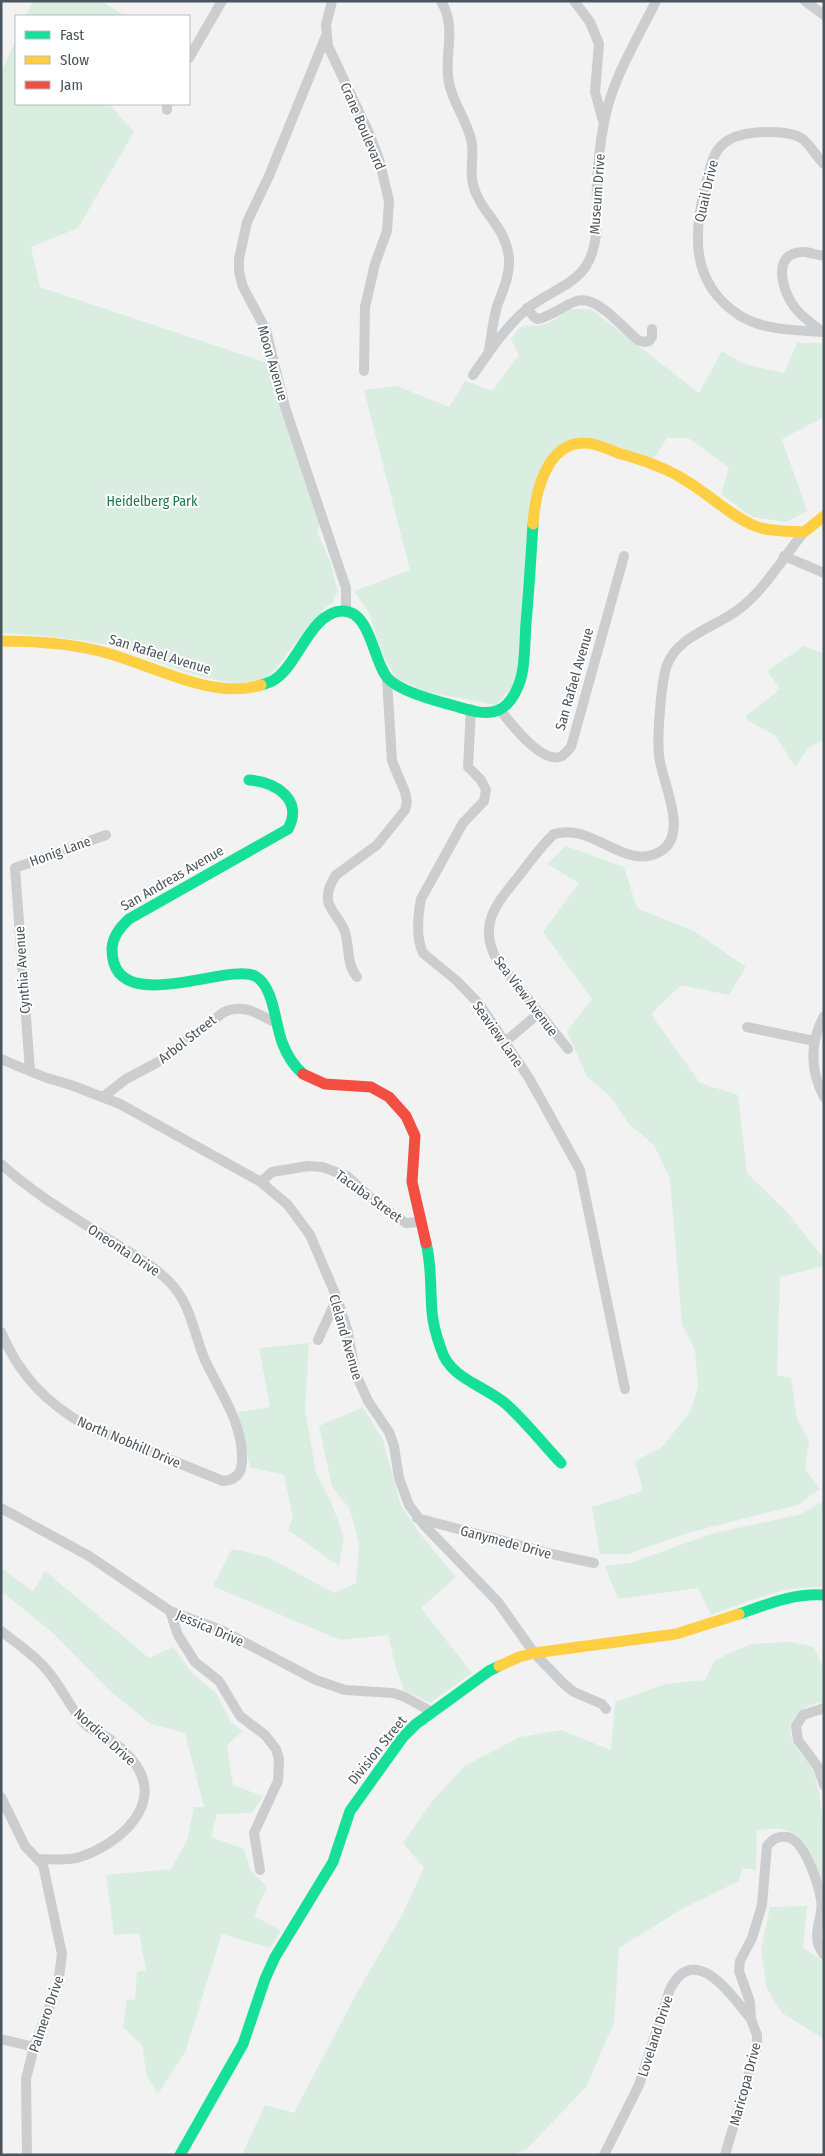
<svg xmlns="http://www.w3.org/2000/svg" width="825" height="2156" viewBox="0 0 825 2156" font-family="'Fira Sans Condensed',sans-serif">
  <rect width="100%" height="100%" fill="#f2f2f2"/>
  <path fill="#d9eee1" d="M 33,1 L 101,1 L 125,16 L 26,16 Z
    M 16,39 L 16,104 L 109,104 L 134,132 L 78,228 L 31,247 L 40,287 L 270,364 L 282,413 L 320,525 L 317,532 L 330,561 L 338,592 L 334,597 L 334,601 C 316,614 304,632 291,649 C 283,659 277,671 265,677 C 226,698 146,653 104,644 C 70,638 35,635 1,633 L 1,73 Z
    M 569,309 L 591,309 L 699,393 L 722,351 L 744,364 L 784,373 L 797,343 L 824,343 L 824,417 L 782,439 L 807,511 L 786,522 L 752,517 L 721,494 L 729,467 L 688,438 L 667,438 L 653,460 L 579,438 L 540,472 L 516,682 L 496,705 L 427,692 L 396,678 L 384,657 L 368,611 L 354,591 L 410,570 L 364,390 L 397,386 L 449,407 L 465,381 L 492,391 L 519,355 L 511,339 C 525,317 526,330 545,324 C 553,322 561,314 569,309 Z
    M 804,646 L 824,654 L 824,740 L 809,747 L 795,767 L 776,736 L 748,721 L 746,716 L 780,689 L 767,671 Z
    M 566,846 L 624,867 L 637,908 L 694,931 L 746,967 L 729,995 L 681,985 L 651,1014 L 700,1083 L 738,1095 L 747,1173 L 787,1212 L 824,1259 L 824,1266 L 780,1277 L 777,1375 L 791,1378 L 797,1419 L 809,1441 L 805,1469 L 820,1489 L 798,1505 L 691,1532 L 628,1554 L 600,1554 L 592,1507 L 643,1491 L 635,1461 L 662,1447 L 690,1412 L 698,1387 L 695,1350 L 682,1324 L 670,1179 L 654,1145 L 629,1124 L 610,1096 L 587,1077 L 567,1031 L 592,999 L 543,932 L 579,883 L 547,864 Z
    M 309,1343 L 305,1409 L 316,1473 L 331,1502 L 344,1537 L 339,1566 L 288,1530 L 293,1518 L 284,1475 L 250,1467 L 238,1412 L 270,1407 L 259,1348 Z
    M 363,1407 L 383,1440 L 401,1506 L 421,1535 L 456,1577 L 421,1608 L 472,1673 L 430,1703 L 404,1690 L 396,1668 L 388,1635 L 340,1640 L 213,1586 L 232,1549 L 268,1557 L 334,1593 L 356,1583 L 359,1544 L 350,1509 L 332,1487 L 319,1426 Z
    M 824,1501 L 824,1587 C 785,1585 747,1602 711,1615 L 698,1588 L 618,1599 L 605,1566 L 630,1563 L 711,1534 L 801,1514 Z
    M 1,1568 L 33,1591 L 45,1571 L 149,1658 L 173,1647 L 193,1674 L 216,1693 L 231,1722 L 243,1731 L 227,1745 L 233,1785 L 263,1796 L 252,1813 L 217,1814 L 211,1837 L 244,1849 L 251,1871 L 267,1887 L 254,1916 L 281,1931 L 270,1948 L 222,1934 L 185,2052 L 158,2094 L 147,2077 L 142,2045 L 123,2027 L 127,1999 L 135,2000 L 137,1972 L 146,1970 L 139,1933 L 114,1935 L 106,1875 L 171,1869 L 187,1841 L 194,1807 L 204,1807 L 185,1733 L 151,1724 L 109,1690 L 53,1633 L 1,1591 Z
    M 791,1642 L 814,1647 L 824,1670 L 824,1703 C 813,1701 793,1713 791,1725 C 788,1750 807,1754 814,1772 C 825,1810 824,1851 824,1890 C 816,1868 809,1832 781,1829 C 773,1828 765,1830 757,1830 L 756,1870 L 742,1868 L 739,1881 L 682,1909 L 619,1948 L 614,2023 L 586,2087 L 527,2149 L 513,2155 L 242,2155 L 265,2105 L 294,2113 L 354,1998 L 401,1917 L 424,1868 L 403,1843 L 433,1800 L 466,1765 L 520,1737 L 561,1730 L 611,1750 L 615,1702 L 666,1684 L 705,1680 L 715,1660 L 751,1644 Z
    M 807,1906 L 803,1948 L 824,1962 L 824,2039 L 782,2013 L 767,1989 L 761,1950 L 770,1907 Z"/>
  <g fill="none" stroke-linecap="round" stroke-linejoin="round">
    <path stroke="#cccdcf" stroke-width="10" d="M 332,1 L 326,25 L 328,46 L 369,133 L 379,159 L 389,201 L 387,231 L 375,264 L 365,307 L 364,371
      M 441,1 C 458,30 443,53 449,83 C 453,103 466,119 471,139 C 475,154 469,169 473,184 C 479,212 506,225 509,258 C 510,276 503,290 497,306 C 493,321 491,336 489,351
      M 574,1 L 590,22 L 599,44 L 595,92 L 603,121
      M 805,1 L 824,15
      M 326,36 L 269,176 L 247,222 L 239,259 L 239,272 L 243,287 L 266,330 L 285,407 L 346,588 L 346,611
      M 189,58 L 222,1
      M 167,110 L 167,104
      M 824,164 C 815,156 811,144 801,138 C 791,132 776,132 765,132 C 750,133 733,134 722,145 C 712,154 710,170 706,183 C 693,233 690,283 739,315 C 764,331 796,330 824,332
      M 527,308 L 534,317 L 538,319 C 551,316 562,307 574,302 C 596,292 622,328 638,340 L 644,342 L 649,341 L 652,337 L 652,329
      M 823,332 C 814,325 804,319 796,309 C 783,294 769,251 805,252 C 811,253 818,255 824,256
      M 473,375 C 489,352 506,326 528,308 C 546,293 573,286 586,266 C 601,242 596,210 597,184 C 598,164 600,143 604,123 C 611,81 637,40 656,1
      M 784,556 L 824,573
      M 471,709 L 468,767 L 481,780 L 486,790 L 484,801 L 463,823 L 421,899 C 418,915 416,938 423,953 L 457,981 L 480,1005 L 529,1078 L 580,1170 L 625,1389
      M 499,709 C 511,723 542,766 562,756 C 565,754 569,749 571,747 L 624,556
      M 357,977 C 346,963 350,949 345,932 C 342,921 331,913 328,901 C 327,892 331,882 336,875 L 377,845 L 405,810 L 407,802 L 405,792 L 392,761 L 387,679
      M 824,1016 C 809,1044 810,1070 824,1097
      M 747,1027 L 814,1041
      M 505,1042 L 538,1014
      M 568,1049 L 497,960 C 476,923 499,901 522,872 C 532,859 542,845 554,834 C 594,822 625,873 661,851 C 690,833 661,781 659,755 C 657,736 661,686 666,668 C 676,634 720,627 744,605 C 765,588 786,554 804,532
      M 1,1059 L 44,1077 L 71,1085 L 120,1104 L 261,1182 L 288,1205 L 310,1235 L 337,1298 L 348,1332 L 355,1372 L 368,1401 L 389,1432 L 394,1446 L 399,1478 L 409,1505 L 424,1525 L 498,1602 L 534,1653 L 564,1684 L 574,1692 L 602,1704 L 606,1709
      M 30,1071 L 15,868 L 106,835
      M 103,1097 L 126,1079 L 160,1061 L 224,1012 C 244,1003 258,1014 276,1023
      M 1,1164 C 34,1194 72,1216 110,1240 C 132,1254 157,1267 174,1287 C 192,1309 194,1335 205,1360 C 218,1388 236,1413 241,1444 C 243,1460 245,1480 223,1481 L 87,1426 C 47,1404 19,1375 1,1332
      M 261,1182 L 272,1172 L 308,1166 L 322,1167 L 347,1176 L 374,1201 L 406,1223 L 421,1222
      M 318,1340 L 337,1298
      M 1,1508 L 89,1556 L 170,1611 L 221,1630 L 316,1680 L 345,1690 L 393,1693 L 405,1697 L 432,1712
      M 417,1518 L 556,1555 L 594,1563
      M 170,1611 L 178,1635 L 195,1662 L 219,1681 L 240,1716 L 265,1735 L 276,1749 L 279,1759 L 278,1781 L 254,1833 L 260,1870
      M 1,1631 C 16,1643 33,1654 45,1668 C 61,1685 69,1707 85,1724 C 93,1732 103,1733 111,1740 C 122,1748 136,1762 141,1774 C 158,1813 112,1847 80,1857 C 67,1861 52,1859 38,1859
      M 824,1708 L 803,1715 L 796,1726 L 798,1740 L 818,1767 L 824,1785
      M 1,1797 L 25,1846 L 43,1865 L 62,1954 L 58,1985 L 34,2047 L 26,2079 L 27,2155
      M 1,2039 L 34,2047
      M 604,2155 L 639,2085 L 670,1989 C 695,1940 733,1997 751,2019
      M 725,2155 L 757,2046 L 757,2035 L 751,2019 L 750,2002 L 739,1971 L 740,1961 L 752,1938 L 762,1905 L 767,1846 C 773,1839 777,1836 787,1837 C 804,1839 818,1883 821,1899 C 825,1918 808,1935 824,1955"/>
    <path stroke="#16e098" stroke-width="11" d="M 261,685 C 267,683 273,682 278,677 C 299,661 312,612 342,611 C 370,610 373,659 386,676 C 397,691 436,701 455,706 C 469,710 485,716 499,710 C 513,703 521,683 523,668 C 525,653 525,638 526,623 C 529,590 531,557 533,524
      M 249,780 C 276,782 304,800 288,829 L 129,919 C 120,927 113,936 112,948 C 111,1020 226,962 255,976 C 274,986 275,1024 282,1042 C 286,1053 294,1066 303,1074
      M 426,1243 C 432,1266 430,1289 432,1312 C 433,1324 437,1338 441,1349 C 450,1379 484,1385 506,1404 C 526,1422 543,1444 561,1463
      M 739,1614 C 768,1604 793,1593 824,1595
      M 180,2155 L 243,2044 L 265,1979 L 275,1957 L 333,1862 L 350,1811 L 403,1737 L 416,1724 L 489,1671 L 499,1666"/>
    <path stroke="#ffcf43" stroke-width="11" d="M 533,524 C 535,494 546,442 585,443 C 596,443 610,450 621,454 C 643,460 666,468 685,480 C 709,494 729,515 755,526 C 770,532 788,531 804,532 L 824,516
      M 1,641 C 34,641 67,643 99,651 C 147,662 211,701 261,685
      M 499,1666 L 519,1657 L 534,1653 L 676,1634 L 739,1614"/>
    <path stroke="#f24e42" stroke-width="11" d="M 303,1074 L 325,1084 L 371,1087 L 389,1097 L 406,1116 L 415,1136 L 412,1182 L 426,1243"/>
  </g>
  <g text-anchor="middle" stroke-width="4" stroke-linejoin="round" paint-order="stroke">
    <g font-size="14" fill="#4a545c" stroke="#fff">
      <text transform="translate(363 126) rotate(67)" y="5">Crane Boulevard</text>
      <text transform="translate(706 191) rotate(-77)" y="5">Quail Drive</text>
      <text transform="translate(597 194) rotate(-86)" y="5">Museum Drive</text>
      <text transform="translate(273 363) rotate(74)" y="5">Moon Avenue</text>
      <text transform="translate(160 654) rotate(17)" y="5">San Rafael Avenue</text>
      <text transform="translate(574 679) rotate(-74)" y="5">San Rafael Avenue</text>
      <text transform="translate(60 851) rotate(-20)" y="5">Honig Lane</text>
      <text transform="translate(172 878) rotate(-30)" y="5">San Andreas Avenue</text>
      <text transform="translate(22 970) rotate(-94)" y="5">Cynthia Avenue</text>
      <text transform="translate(526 996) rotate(53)" y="5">Sea View Avenue</text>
      <text transform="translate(498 1034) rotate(55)" y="5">Seaview Lane</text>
      <text transform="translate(187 1039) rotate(-38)" y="5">Arbol Street</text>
      <text transform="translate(369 1196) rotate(36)" y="5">Tacuba Street</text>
      <text transform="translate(124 1250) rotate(33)" y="5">Oneonta Drive</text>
      <text transform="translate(346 1337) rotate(74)" y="5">Cleland Avenue</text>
      <text transform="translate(129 1442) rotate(23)" y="5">North Nobhill Drive</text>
      <text transform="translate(506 1542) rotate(15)" y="5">Ganymede Drive</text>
      <text transform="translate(210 1628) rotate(23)" y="5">Jessica Drive</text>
      <text transform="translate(105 1737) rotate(42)" y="5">Nordica Drive</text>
      <text transform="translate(377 1750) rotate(-51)" y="5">Division Street</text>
      <text transform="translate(46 2014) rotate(-71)" y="5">Palmero Drive</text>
      <text transform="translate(655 2036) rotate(-72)" y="5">Loveland Drive</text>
      <text transform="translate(745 2084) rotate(-75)" y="5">Maricopa Drive</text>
    </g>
    <g font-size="14" fill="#21774b" stroke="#fff">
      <text x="152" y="506">Heidelberg Park</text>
    </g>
  </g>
  <rect width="825" height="2156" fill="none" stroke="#4a545c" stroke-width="5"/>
  <rect x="15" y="15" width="175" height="90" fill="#ffffff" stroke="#b7bbbe"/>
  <rect x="25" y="31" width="25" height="8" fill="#16e098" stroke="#b7bbbe"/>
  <text x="60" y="40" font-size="15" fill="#4a545c">Fast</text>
  <rect x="25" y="56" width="25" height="8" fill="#ffcf43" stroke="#b7bbbe"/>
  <text x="60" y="65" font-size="15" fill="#4a545c">Slow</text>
  <rect x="25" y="81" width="25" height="8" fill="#f24e42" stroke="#b7bbbe"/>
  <text x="60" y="90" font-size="15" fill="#4a545c">Jam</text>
</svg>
